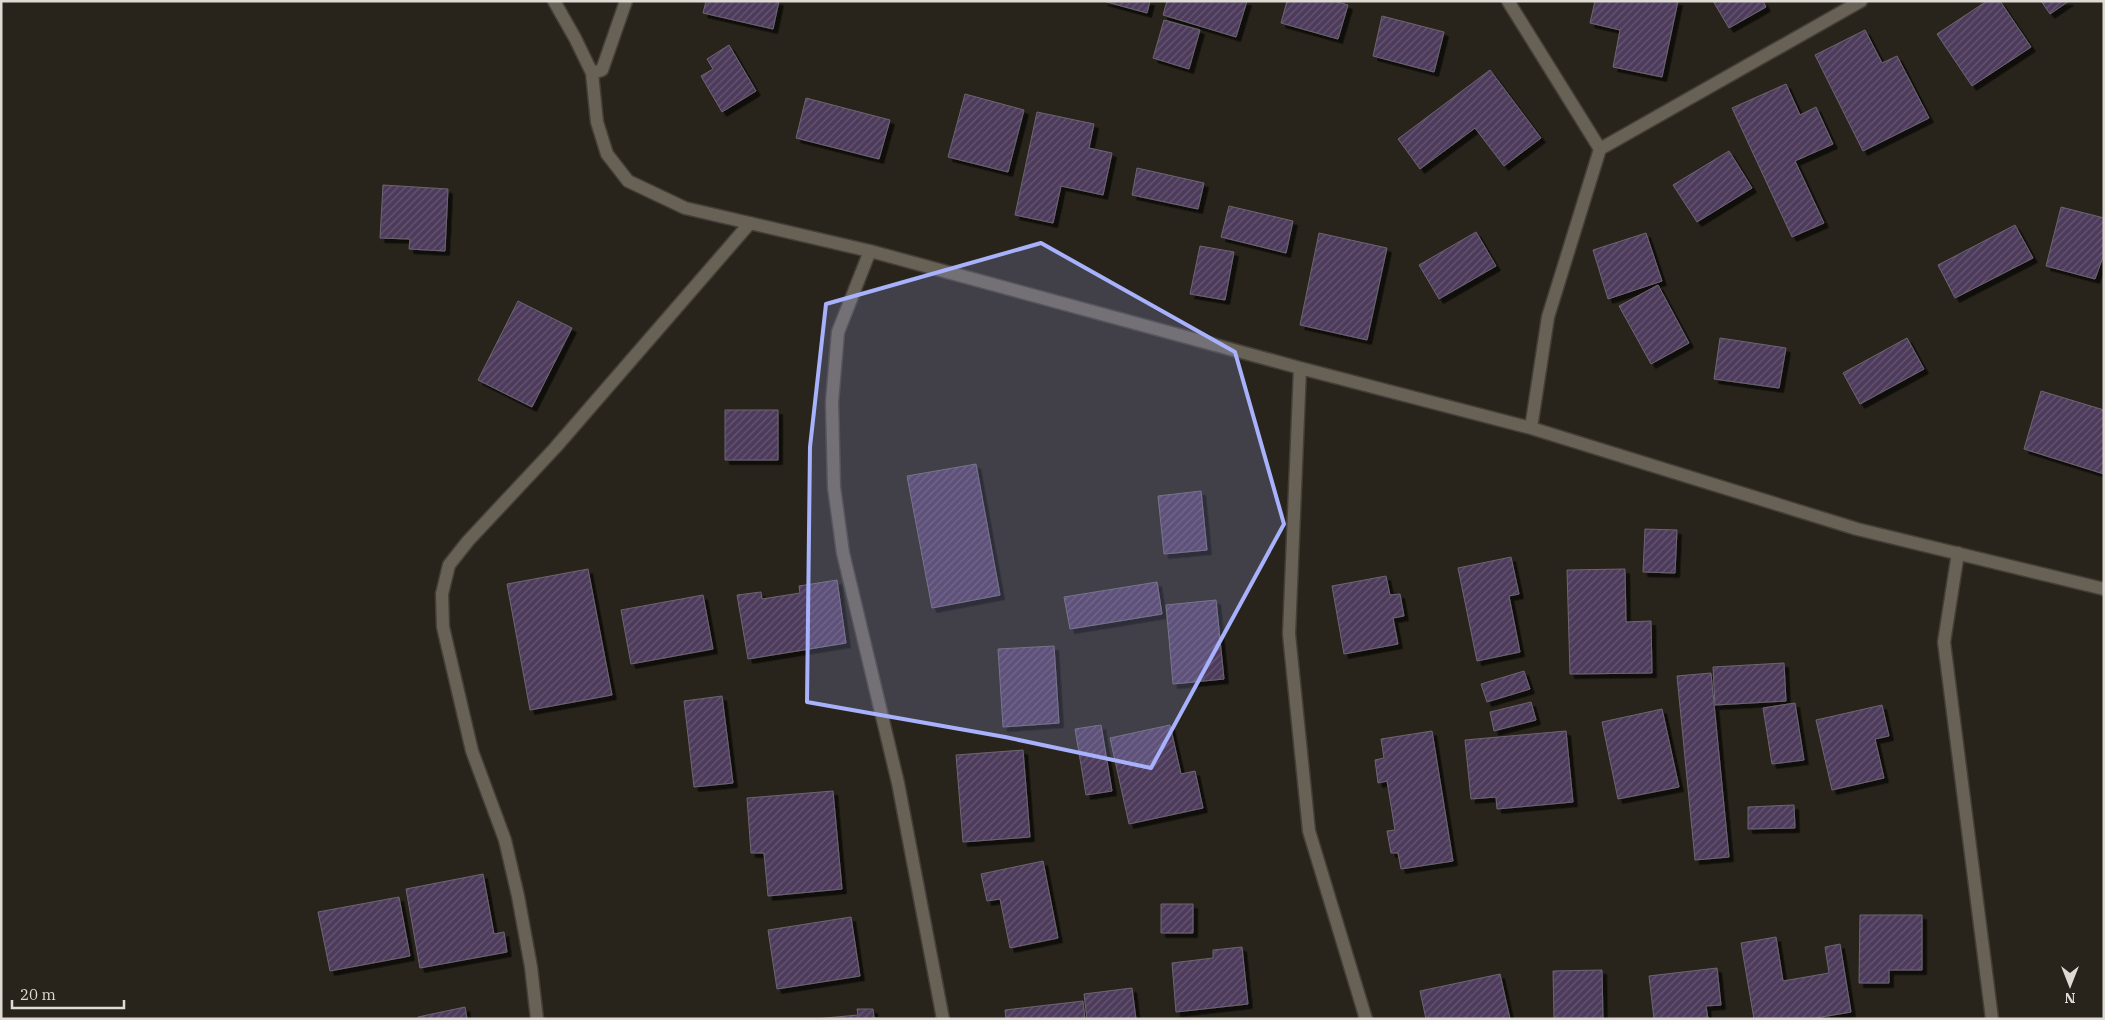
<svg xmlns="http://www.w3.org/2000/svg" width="2105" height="1020" viewBox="0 0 2105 1020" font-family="'IBM Plex Serif',serif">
  <defs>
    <pattern id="building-hatch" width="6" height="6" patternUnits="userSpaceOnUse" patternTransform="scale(1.25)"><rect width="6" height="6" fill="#4e3b5c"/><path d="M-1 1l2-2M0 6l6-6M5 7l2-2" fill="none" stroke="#675772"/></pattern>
    <filter id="shadow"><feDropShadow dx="4.5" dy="4.5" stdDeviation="0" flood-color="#0009"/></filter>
  </defs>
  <rect width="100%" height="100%" fill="#29241b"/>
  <path fill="url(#building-hatch)" stroke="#6c6671" filter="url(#shadow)" d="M 706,1 L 779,1 L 773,29 L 703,13 Z
    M 1103,1 L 1150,1 L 1147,13 Z
    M 1167,1 L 1247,1 L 1236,37 L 1163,15 Z
    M 1287,1 L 1335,1 L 1348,5 L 1338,39 L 1281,23 Z
    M 1595,1 L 1678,1 L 1662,77 L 1613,67 L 1620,30 L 1590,23 Z
    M 1713,1 L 1763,1 L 1766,7 L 1729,28 Z
    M 1987,1 L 2000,1 L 2031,47 L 1972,86 L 1937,34 Z
    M 2041,1 L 2069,1 L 2050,14 Z
    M 1382,16 L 1444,32 L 1434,72 L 1373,56 Z
    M 1164,20 L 1200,30 L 1189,69 L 1153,58 Z
    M 1865,30 L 1882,63 L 1897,56 L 1929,118 L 1863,151 L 1815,55 Z
    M 729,45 L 756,91 L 722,112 L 701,76 L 713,69 L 707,59 Z
    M 1490,70 L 1541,138 L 1504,166 L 1475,128 L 1420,169 L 1398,139 Z
    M 1786,84 L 1800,115 L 1816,107 L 1833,144 L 1795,161 L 1824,223 L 1792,237 L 1732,108 Z
    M 965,94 L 1024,110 L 1008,172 L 948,157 Z
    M 806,98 L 890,120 L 879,159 L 796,138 Z
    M 1037,112 L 1094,124 L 1089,148 L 1112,153 L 1103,195 L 1061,186 L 1053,223 L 1015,215 Z
    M 1729,151 L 1752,188 L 1697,222 L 1673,185 Z
    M 1137,168 L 1204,183 L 1198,209 L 1132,195 Z
    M 383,185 L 448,189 L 445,251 L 409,249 L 410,239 L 380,238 Z
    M 1229,206 L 1293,221 L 1286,253 L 1221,237 Z
    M 2061,207 L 2104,218 L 2104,254 L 2095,279 L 2046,266 Z
    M 2015,225 L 2033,258 L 1955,298 L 1938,265 Z
    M 1476,232 L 1496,266 L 1439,299 L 1419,265 Z
    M 1319,233 L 1387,248 L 1367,340 L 1300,325 Z
    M 1646,233 L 1662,281 L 1608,299 L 1593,250 Z
    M 1200,246 L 1234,252 L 1225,300 L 1190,294 Z
    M 1658,285 L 1689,343 L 1651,364 L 1619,306 Z
    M 518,301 L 572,328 L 532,407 L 478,380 Z
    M 1720,338 L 1786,348 L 1779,388 L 1714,379 Z
    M 1907,338 L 1924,369 L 1860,404 L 1843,373 Z
    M 2041,391 L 2104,410 L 2104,474 L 2024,449 Z
    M 725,410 L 778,410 L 778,460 L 725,460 Z
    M 976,464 L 1000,595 L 932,608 L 907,476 Z
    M 1201,491 L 1207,550 L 1164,554 L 1158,496 Z
    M 1645,529 L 1677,530 L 1675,573 L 1643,572 Z
    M 1511,557 L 1519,594 L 1509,596 L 1520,652 L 1477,661 L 1458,568 Z
    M 588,569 L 612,695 L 530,710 L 507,584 Z
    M 1625,569 L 1626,622 L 1651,621 L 1652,673 L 1570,674 L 1567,570 Z
    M 1386,576 L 1390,595 L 1400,594 L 1404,616 L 1393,618 L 1398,644 L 1344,654 L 1332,586 Z
    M 837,580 L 846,643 L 748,659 L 737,595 L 761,592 L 762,599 L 800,593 L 799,586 Z
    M 1157,582 L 1162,614 L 1070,629 L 1064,597 Z
    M 703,595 L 713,649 L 631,664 L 621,610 Z
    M 1216,600 L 1224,679 L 1173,684 L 1166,605 Z
    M 1054,646 L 1059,723 L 1003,727 L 998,649 Z
    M 1784,663 L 1786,701 L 1715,705 L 1713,667 Z
    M 1524,671 L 1530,689 L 1487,702 L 1481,684 Z
    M 1711,673 L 1729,857 L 1695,860 L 1677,676 Z
    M 722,696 L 733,783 L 694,787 L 684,701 Z
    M 1531,702 L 1536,720 L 1494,731 L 1490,712 Z
    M 1795,703 L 1804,760 L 1772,764 L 1763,708 Z
    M 1882,705 L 1889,736 L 1875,739 L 1884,778 L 1832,790 L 1816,720 Z
    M 1662,709 L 1679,787 L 1618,799 L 1602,722 Z
    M 1101,725 L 1112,791 L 1086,795 L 1075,729 Z
    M 1170,725 L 1181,774 L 1195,771 L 1203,808 L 1129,824 L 1110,738 Z
    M 1432,731 L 1453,861 L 1401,869 L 1398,853 L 1391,853 L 1387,831 L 1395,830 L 1387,781 L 1378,783 L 1375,760 L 1384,758 L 1381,739 Z
    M 1566,731 L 1573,802 L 1497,809 L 1496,797 L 1471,799 L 1465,740 Z
    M 1023,750 L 1030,837 L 963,842 L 956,755 Z
    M 833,791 L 842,889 L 768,896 L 764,853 L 751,853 L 747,798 Z
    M 1794,805 L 1795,828 L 1748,829 L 1748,807 Z
    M 1043,861 L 1058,938 L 1010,948 L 1000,899 L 987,901 L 981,874 Z
    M 483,874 L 494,934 L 504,932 L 507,952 L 420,968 L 406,889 Z
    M 399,897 L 410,956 L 330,971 L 318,912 Z
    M 1161,904 L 1193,904 L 1193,933 L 1161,933 Z
    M 1860,915 L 1922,915 L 1922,970 L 1889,970 L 1889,983 L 1859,983 Z
    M 851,917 L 860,976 L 777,989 L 768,930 Z
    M 1776,937 L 1783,981 L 1829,973 L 1825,947 L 1840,944 L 1851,1012 L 1810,1019 L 1754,1019 L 1741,943 Z
    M 1242,947 L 1248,1004 L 1176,1012 L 1172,963 L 1213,958 L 1213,950 Z
    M 1717,968 L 1721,1005 L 1706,1006 L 1708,1019 L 1654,1019 L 1649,976 Z
    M 1602,970 L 1603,1019 L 1554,1019 L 1553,971 Z
    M 1500,974 L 1510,1019 L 1426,1019 L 1420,991 Z
    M 1132,988 L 1136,1019 L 1087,1019 L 1084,994 Z
    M 1083,1001 L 1085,1019 L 1006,1019 L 1005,1010 Z
    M 465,1007 L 467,1019 L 418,1019 L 418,1017 Z
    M 857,1009 L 873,1009 L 874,1018 L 891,1019 L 814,1019 L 858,1015 Z"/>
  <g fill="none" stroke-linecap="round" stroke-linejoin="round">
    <defs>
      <path id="minor" d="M 554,1 L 575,38 L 592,73 L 597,122 L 607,154 L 628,181 L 685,208 L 870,251 L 1300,368 L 1531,428 L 1857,529 L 2104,589
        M 1508,1 L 1600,149
        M 592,73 L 602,70 L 626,1
        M 870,251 L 838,332 L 832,402 L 834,487 L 843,553 L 898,783 L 943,1019
        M 1300,368 L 1289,634 L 1309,831 L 1366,1019
        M 1531,428 L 1548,317 L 1600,149 L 1861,1
        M 1958,553 L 1944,642 L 1992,1019
        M 537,1019 L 531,967 L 518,896 L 505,840 L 472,751 L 443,627 L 442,594 L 449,565 L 468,541 L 555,448 L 750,223"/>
    </defs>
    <use href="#minor" stroke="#433e37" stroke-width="15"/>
    <use href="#minor" stroke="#676156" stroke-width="12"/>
  </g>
  <path fill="#a7b1fc" fill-opacity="0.2" stroke="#a7b1fc" stroke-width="4" stroke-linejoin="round" d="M 1041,243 L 1235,352 L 1284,524 L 1151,768 L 1005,737 L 807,702 L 810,447 L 826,304 Z"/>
  <rect width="2105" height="1020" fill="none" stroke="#dedad4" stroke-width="5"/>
  <g transform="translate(2070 985) rotate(180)" stroke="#29241b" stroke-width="4" paint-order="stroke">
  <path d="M0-4L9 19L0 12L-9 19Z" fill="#dedad4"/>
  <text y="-8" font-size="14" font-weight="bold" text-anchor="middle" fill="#dedad4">N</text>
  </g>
  <path d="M12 1000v8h112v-8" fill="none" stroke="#dedad4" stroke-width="2.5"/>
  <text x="20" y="1000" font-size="15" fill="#dedad4" stroke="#29241b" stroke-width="4" paint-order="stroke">20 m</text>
</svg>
